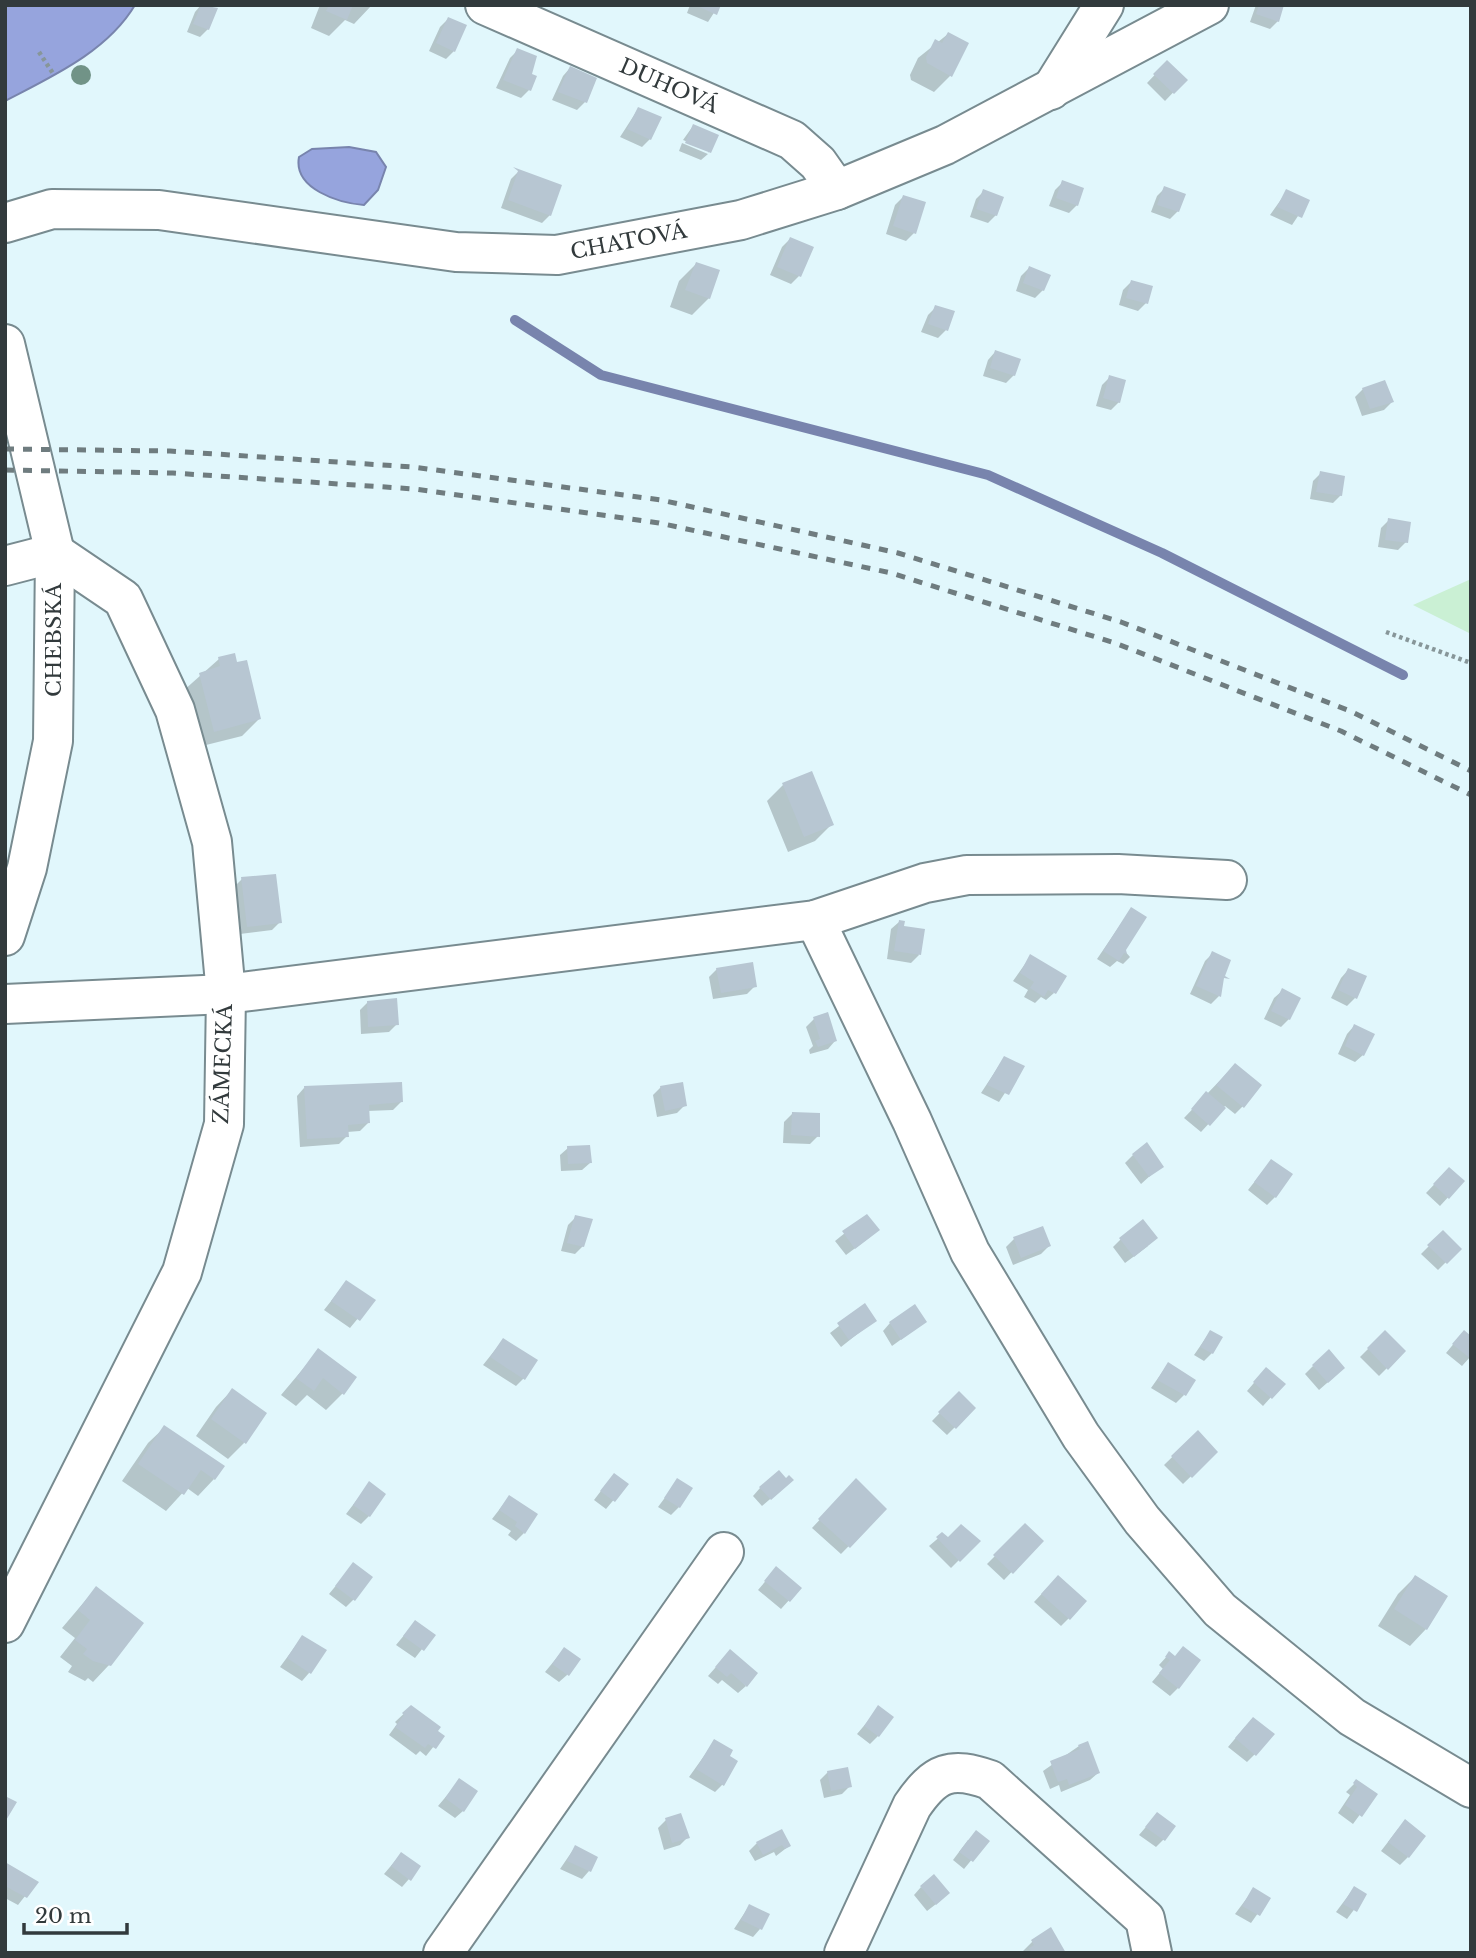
<svg xmlns="http://www.w3.org/2000/svg" width="1476" height="1958" viewBox="0 0 1476 1958" font-family="'Libre Baskerville',serif">
  <rect width="100%" height="100%" fill="#e1f7fc"/>
  <path fill="#caf0d4" d="M 1471,579 L 1471,634 L 1413,605 Z"/>
  <path fill="#96a4dd" stroke="#7884ad" stroke-width="2" d="M 5,5 L 135,5 C 107,52 51,77 5,101 Z
    M 349,147 L 376,152 L 386,167 L 378,190 L 364,205 C 339,203 293,189 299,157 L 312,149 Z"/>
  <path fill="#0003" d="M 201,5 L 215,9 L 208,29 L 200,37 L 187,32 L 195,12 Z
    M 320,5 L 372,5 L 354,24 L 345,20 L 329,36 L 311,28 Z
    M 690,5 L 719,5 L 708,22 L 687,13 Z
    M 1256,5 L 1283,5 L 1278,21 L 1270,29 L 1250,22 Z
    M 448,19 L 454,51 L 446,59 L 429,51 L 440,27 Z
    M 948,34 L 950,76 L 934,92 L 911,80 L 910,75 L 918,58 Z
    M 518,50 L 529,75 L 529,90 L 521,98 L 496,88 L 510,58 Z
    M 1167,62 L 1185,80 L 1165,101 L 1147,83 Z
    M 570,68 L 585,102 L 577,110 L 552,100 L 563,76 Z
    M 638,109 L 650,139 L 642,147 L 620,137 Z
    M 693,126 L 717,136 L 708,153 L 708,150 L 683,140 Z
    M 682,143 L 708,154 L 701,160 L 679,151 Z
    M 519,171 L 550,215 L 542,223 L 501,208 L 511,179 Z
    M 1063,182 L 1077,205 L 1069,213 L 1049,206 L 1055,190 Z
    M 1165,188 L 1178,211 L 1170,219 L 1151,212 L 1157,196 Z
    M 984,191 L 996,215 L 988,223 L 970,217 L 976,199 Z
    M 1287,191 L 1308,201 L 1292,225 L 1270,215 Z
    M 903,197 L 914,233 L 906,241 L 886,234 L 895,205 Z
    M 790,239 L 811,248 L 799,276 L 791,284 L 770,275 L 782,247 Z
    M 696,264 L 709,298 L 692,315 L 670,307 L 679,281 Z
    M 1029,268 L 1043,290 L 1035,298 L 1016,291 L 1021,276 Z
    M 1131,282 L 1146,303 L 1138,311 L 1119,305 L 1123,290 Z
    M 936,307 L 946,330 L 938,338 L 921,332 L 928,315 Z
    M 995,352 L 1014,375 L 1006,383 L 983,376 L 988,360 Z
    M 1110,377 L 1119,402 L 1111,410 L 1096,406 L 1102,385 Z
    M 1363,389 L 1392,402 L 1384,410 L 1362,416 L 1355,397 Z
    M 1321,473 L 1341,495 L 1333,503 L 1310,499 L 1313,481 Z
    M 1389,520 L 1406,542 L 1398,550 L 1378,547 L 1381,528 Z
    M 219,659 L 259,719 L 242,736 L 198,747 L 183,691 Z
    M 783,785 L 832,824 L 815,841 L 788,852 L 767,801 Z
    M 242,879 L 280,922 L 272,930 L 240,934 L 234,887 Z
    M 1131,909 L 1124,950 L 1130,957 L 1123,964 L 1117,961 L 1110,967 L 1097,959 Z
    M 899,922 L 919,955 L 911,963 L 887,959 L 891,929 Z
    M 1213,953 L 1219,996 L 1211,1004 L 1190,994 L 1205,961 Z
    M 1030,957 L 1054,993 L 1046,1000 L 1041,997 L 1035,1003 L 1024,997 L 1028,990 L 1013,981 Z
    M 717,969 L 755,986 L 747,994 L 713,999 L 709,977 Z
    M 1348,970 L 1355,998 L 1347,1006 L 1331,998 L 1341,978 Z
    M 1282,991 L 1289,1019 L 1281,1027 L 1264,1019 L 1274,998 Z
    M 368,1002 L 397,1024 L 389,1032 L 361,1034 L 360,1010 Z
    M 814,1019 L 835,1041 L 828,1049 L 810,1054 L 809,1050 L 813,1046 L 806,1027 Z
    M 1354,1026 L 1363,1055 L 1355,1062 L 1338,1054 L 1347,1034 Z
    M 1004,1058 L 1022,1067 L 999,1102 L 981,1093 Z
    M 1227,1073 L 1243,1106 L 1235,1114 L 1225,1106 L 1201,1132 L 1184,1118 Z
    M 661,1087 L 685,1105 L 677,1113 L 657,1117 L 653,1095 Z
    M 304,1088 L 401,1102 L 393,1110 L 367,1111 L 368,1123 L 360,1131 L 347,1132 L 347,1136 L 339,1144 L 300,1147 L 297,1096 Z
    M 792,1114 L 818,1136 L 810,1144 L 783,1143 L 784,1122 Z
    M 568,1148 L 590,1163 L 582,1170 L 561,1171 L 560,1155 Z
    M 1133,1155 L 1161,1166 L 1141,1184 L 1125,1163 Z
    M 1271,1161 L 1275,1197 L 1267,1205 L 1248,1190 Z
    M 1449,1169 L 1463,1181 L 1440,1206 L 1426,1193 Z
    M 866,1216 L 870,1237 L 846,1255 L 835,1241 Z
    M 576,1217 L 583,1246 L 575,1254 L 561,1251 L 568,1225 Z
    M 1443,1232 L 1459,1249 L 1438,1270 L 1421,1254 Z
    M 1014,1239 L 1049,1246 L 1041,1254 L 1013,1265 L 1006,1247 Z
    M 1121,1239 L 1148,1246 L 1125,1263 L 1113,1247 Z
    M 346,1282 L 373,1300 L 350,1328 L 324,1310 Z
    M 865,1306 L 875,1320 L 841,1347 L 830,1333 Z
    M 925,1322 L 892,1346 L 883,1331 L 890,1323 Z
    M 1210,1332 L 1212,1353 L 1204,1361 L 1194,1355 Z
    M 1385,1332 L 1404,1351 L 1379,1376 L 1360,1357 Z
    M 503,1340 L 524,1378 L 516,1386 L 483,1365 Z
    M 1456,1341 L 1471,1356 L 1462,1366 L 1446,1353 Z
    M 318,1351 L 343,1393 L 326,1410 L 307,1395 L 296,1406 L 281,1395 Z
    M 1168,1364 L 1184,1395 L 1176,1403 L 1151,1388 Z
    M 1313,1366 L 1335,1376 L 1319,1390 L 1305,1374 Z
    M 1259,1377 L 1283,1384 L 1263,1406 L 1247,1391 Z
    M 232,1390 L 244,1443 L 228,1459 L 196,1436 L 216,1407 Z
    M 959,1393 L 974,1408 L 947,1435 L 932,1421 Z
    M 165,1427 L 214,1479 L 198,1496 L 187,1488 L 166,1511 L 122,1481 L 148,1443 Z
    M 1198,1432 L 1216,1452 L 1183,1484 L 1164,1465 Z
    M 678,1480 L 679,1507 L 671,1515 L 658,1507 Z
    M 856,1481 L 885,1509 L 841,1554 L 812,1528 Z
    M 607,1483 L 627,1484 L 606,1509 L 594,1500 Z
    M 369,1484 L 369,1516 L 361,1524 L 346,1514 Z
    M 760,1488 L 783,1488 L 762,1506 L 753,1496 Z
    M 509,1497 L 524,1533 L 516,1541 L 508,1535 L 511,1531 L 492,1519 Z
    M 1025,1526 L 1041,1541 L 1004,1580 L 987,1564 Z
    M 942,1535 L 948,1539 L 978,1541 L 951,1568 L 929,1546 Z
    M 353,1565 L 354,1599 L 346,1607 L 329,1594 Z
    M 769,1577 L 800,1588 L 781,1609 L 758,1590 Z
    M 1415,1577 L 1426,1629 L 1410,1646 L 1378,1626 L 1398,1594 Z
    M 1050,1585 L 1069,1618 L 1061,1626 L 1034,1602 Z
    M 96,1588 L 109,1665 L 93,1682 L 88,1678 L 85,1681 L 68,1672 L 72,1666 L 60,1657 L 75,1638 L 62,1628 Z
    M 415,1622 L 433,1635 L 415,1658 L 396,1645 Z
    M 302,1637 L 309,1673 L 302,1681 L 280,1667 Z
    M 564,1649 L 567,1675 L 559,1682 L 545,1672 Z
    M 1169,1654 L 1174,1658 L 1178,1688 L 1170,1696 L 1152,1682 L 1163,1669 L 1159,1665 Z
    M 723,1659 L 746,1686 L 738,1693 L 722,1680 L 718,1684 L 708,1676 Z
    M 411,1707 L 442,1736 L 426,1756 L 420,1751 L 416,1755 L 389,1735 L 397,1724 L 395,1722 Z
    M 879,1708 L 878,1736 L 870,1744 L 857,1734 Z
    M 1245,1727 L 1255,1754 L 1247,1762 L 1228,1747 Z
    M 714,1742 L 727,1756 L 722,1785 L 715,1792 L 689,1777 Z
    M 1079,1746 L 1098,1773 L 1090,1780 L 1061,1792 L 1059,1785 L 1050,1789 L 1043,1771 Z
    M 828,1772 L 850,1786 L 842,1794 L 824,1798 L 820,1780 Z
    M 460,1780 L 463,1811 L 455,1818 L 438,1806 Z
    M 1356,1782 L 1375,1794 L 1353,1824 L 1338,1813 L 1350,1795 L 1346,1792 Z
    M 1157,1814 L 1164,1839 L 1156,1847 L 1139,1835 Z
    M 666,1820 L 688,1837 L 680,1845 L 664,1850 L 658,1828 Z
    M 1398,1829 L 1408,1857 L 1400,1865 L 1381,1851 Z
    M 782,1831 L 789,1846 L 776,1856 L 774,1852 L 755,1861 L 749,1851 L 757,1843 Z
    M 968,1840 L 987,1841 L 964,1869 L 953,1860 Z
    M 575,1847 L 589,1871 L 582,1879 L 560,1869 Z
    M 401,1854 L 409,1879 L 402,1887 L 384,1874 Z
    M 5,1864 L 36,1882 L 18,1905 L 5,1898 Z
    M 921,1887 L 940,1901 L 927,1911 L 914,1895 Z
    M 1354,1888 L 1365,1895 L 1347,1919 L 1336,1912 Z
    M 1253,1890 L 1268,1899 L 1251,1923 L 1235,1914 Z
    M 749,1906 L 760,1929 L 753,1937 L 734,1929 Z
    M 1051,1929 L 1065,1953 L 1021,1953 L 1032,1942 Z"/>
  <g fill="none" stroke-linecap="round" stroke-linejoin="round">
    <path stroke="#7884ad" stroke-width="10" d="M 515,320 L 601,375 L 988,475 L 1162,553 L 1403,675"/>
  </g>
  <path fill="#b7c6d2" d="M 201,5 L 218,8 L 209,30 L 193,24 Z
    M 329,5 L 353,5 L 347,20 L 326,11 Z
    M 695,5 L 721,5 L 717,15 Z
    M 1259,5 L 1284,5 L 1279,22 L 1256,14 Z
    M 448,17 L 467,25 L 455,52 L 436,43 Z
    M 948,32 L 969,43 L 952,77 L 927,63 L 926,57 L 935,39 L 942,43 Z
    M 517,48 L 537,56 L 532,74 L 537,76 L 531,91 L 503,80 Z
    M 1167,60 L 1188,80 L 1174,94 L 1153,74 Z
    M 570,66 L 597,78 L 587,103 L 558,92 Z
    M 638,107 L 662,117 L 651,140 L 627,129 Z
    M 693,124 L 719,135 L 711,153 L 685,143 Z
    M 513,167 L 562,185 L 551,216 L 508,200 L 518,171 Z
    M 1062,180 L 1084,188 L 1078,206 L 1056,198 Z
    M 1164,186 L 1186,194 L 1179,212 L 1157,205 Z
    M 983,189 L 1004,197 L 997,216 L 976,209 Z
    M 1286,189 L 1310,200 L 1302,218 L 1277,207 Z
    M 903,195 L 926,202 L 916,234 L 893,226 Z
    M 790,237 L 814,247 L 801,277 L 777,267 Z
    M 696,262 L 720,270 L 710,299 L 685,290 Z
    M 1029,266 L 1051,275 L 1044,291 L 1023,283 Z
    M 1131,280 L 1153,286 L 1148,304 L 1126,298 Z
    M 935,305 L 955,311 L 948,331 L 928,324 Z
    M 995,350 L 1021,359 L 1015,376 L 990,368 Z
    M 1109,375 L 1126,380 L 1120,403 L 1103,398 Z
    M 1385,380 L 1394,402 L 1370,409 L 1362,388 Z
    M 1320,471 L 1345,476 L 1342,496 L 1316,492 Z
    M 1388,518 L 1411,522 L 1408,543 L 1385,540 Z
    M 235,653 L 237,662 L 247,660 L 261,719 L 214,732 L 199,673 L 220,666 L 218,657 Z
    M 812,771 L 834,825 L 804,837 L 782,783 Z
    M 276,874 L 282,923 L 247,927 L 241,877 Z
    M 1131,907 L 1147,917 L 1126,950 L 1127,954 L 1124,953 L 1119,961 L 1103,951 Z
    M 899,920 L 905,921 L 904,926 L 925,929 L 921,955 L 894,951 Z
    M 1212,951 L 1231,960 L 1225,976 L 1230,979 L 1224,978 L 1221,997 L 1196,986 Z
    M 1030,954 L 1067,976 L 1056,994 L 1048,990 L 1044,997 L 1030,988 L 1034,982 L 1020,973 Z
    M 753,962 L 757,987 L 721,993 L 716,968 Z
    M 1348,968 L 1367,976 L 1357,999 L 1338,990 Z
    M 1282,988 L 1301,998 L 1290,1020 L 1271,1011 Z
    M 397,998 L 399,1025 L 368,1027 L 367,1001 Z
    M 828,1012 L 837,1041 L 818,1047 L 815,1041 L 820,1039 L 813,1017 Z
    M 1354,1024 L 1375,1034 L 1364,1056 L 1345,1046 Z
    M 1004,1056 L 1025,1066 L 1009,1095 L 987,1085 Z
    M 1235,1063 L 1262,1085 L 1244,1108 L 1216,1085 Z
    M 402,1082 L 403,1102 L 369,1105 L 370,1123 L 348,1125 L 349,1137 L 307,1139 L 304,1086 Z
    M 683,1082 L 687,1106 L 665,1111 L 660,1086 Z
    M 1206,1091 L 1226,1108 L 1210,1126 L 1191,1109 Z
    M 792,1112 L 820,1113 L 820,1137 L 791,1135 Z
    M 1147,1142 L 1164,1167 L 1149,1177 L 1132,1154 Z
    M 590,1145 L 592,1163 L 568,1164 L 567,1146 Z
    M 1271,1159 L 1293,1174 L 1276,1198 L 1254,1182 Z
    M 1449,1167 L 1465,1181 L 1449,1199 L 1433,1184 Z
    M 867,1214 L 880,1230 L 855,1249 L 842,1231 Z
    M 575,1215 L 593,1219 L 584,1247 L 567,1243 Z
    M 1143,1219 L 1158,1238 L 1134,1257 L 1119,1238 Z
    M 1043,1226 L 1051,1246 L 1021,1258 L 1013,1237 Z
    M 1443,1230 L 1462,1249 L 1447,1264 L 1427,1245 Z
    M 346,1280 L 376,1300 L 360,1321 L 331,1301 Z
    M 865,1303 L 877,1321 L 849,1340 L 837,1323 Z
    M 915,1304 L 927,1322 L 901,1340 L 889,1322 Z
    M 1210,1330 L 1223,1337 L 1213,1354 L 1200,1347 Z
    M 1385,1330 L 1406,1351 L 1388,1370 L 1367,1348 Z
    M 1464,1330 L 1471,1336 L 1471,1359 L 1452,1344 Z
    M 503,1338 L 538,1360 L 525,1380 L 490,1357 Z
    M 318,1348 L 357,1377 L 344,1395 L 323,1378 L 314,1391 L 296,1378 Z
    M 1329,1349 L 1345,1368 L 1328,1383 L 1312,1365 Z
    M 1168,1362 L 1196,1380 L 1186,1396 L 1157,1380 Z
    M 1266,1367 L 1286,1384 L 1272,1399 L 1253,1382 Z
    M 232,1388 L 267,1413 L 246,1444 L 211,1419 Z
    M 959,1391 L 976,1408 L 956,1429 L 938,1412 Z
    M 164,1425 L 225,1466 L 215,1480 L 201,1470 L 184,1495 L 138,1464 Z
    M 1198,1430 L 1218,1452 L 1192,1478 L 1171,1456 Z
    M 779,1470 L 786,1478 L 789,1475 L 794,1480 L 771,1500 L 759,1487 Z
    M 614,1473 L 629,1484 L 615,1502 L 600,1491 Z
    M 677,1478 L 693,1488 L 680,1508 L 664,1498 Z
    M 856,1478 L 887,1509 L 850,1548 L 818,1519 Z
    M 369,1481 L 386,1494 L 370,1517 L 353,1505 Z
    M 509,1495 L 538,1514 L 525,1534 L 515,1526 L 517,1522 L 499,1510 Z
    M 1025,1523 L 1044,1541 L 1013,1574 L 993,1555 Z
    M 961,1524 L 981,1541 L 960,1562 L 936,1537 L 942,1532 L 948,1537 Z
    M 353,1562 L 373,1577 L 355,1601 L 335,1586 Z
    M 776,1566 L 802,1588 L 790,1602 L 764,1581 Z
    M 1058,1575 L 1087,1601 L 1070,1620 L 1041,1594 Z
    M 1415,1575 L 1448,1596 L 1427,1630 L 1394,1609 Z
    M 96,1586 L 144,1623 L 111,1666 L 93,1661 L 83,1654 L 87,1649 L 75,1640 L 90,1620 L 78,1610 Z
    M 415,1620 L 436,1635 L 424,1651 L 403,1636 Z
    M 302,1635 L 327,1650 L 311,1674 L 287,1658 Z
    M 1183,1646 L 1201,1660 L 1179,1689 L 1159,1673 L 1170,1660 L 1165,1657 L 1169,1651 L 1175,1656 Z
    M 564,1647 L 581,1659 L 569,1676 L 552,1664 Z
    M 730,1649 L 758,1673 L 747,1687 L 731,1673 L 727,1677 L 715,1667 Z
    M 411,1705 L 441,1727 L 438,1731 L 445,1736 L 436,1749 L 428,1744 L 425,1748 L 395,1727 L 404,1715 L 402,1713 Z
    M 878,1705 L 894,1717 L 879,1737 L 864,1726 Z
    M 1253,1717 L 1275,1734 L 1256,1756 L 1235,1738 Z
    M 714,1739 L 733,1750 L 730,1756 L 738,1761 L 724,1786 L 696,1769 Z
    M 1088,1741 L 1100,1773 L 1069,1785 L 1067,1779 L 1058,1782 L 1050,1761 L 1080,1749 L 1078,1745 Z
    M 848,1767 L 852,1787 L 831,1791 L 827,1771 Z
    M 459,1778 L 478,1791 L 464,1812 L 445,1798 Z
    M 1356,1779 L 1378,1794 L 1362,1817 L 1345,1805 L 1357,1787 L 1353,1783 Z
    M 5,1796 L 17,1802 L 5,1822 Z
    M 1157,1812 L 1176,1826 L 1165,1841 L 1145,1827 Z
    M 681,1813 L 690,1838 L 672,1843 L 665,1818 Z
    M 1405,1819 L 1426,1836 L 1409,1858 L 1388,1842 Z
    M 782,1829 L 791,1846 L 785,1849 L 782,1845 L 763,1855 L 756,1842 Z
    M 976,1830 L 990,1841 L 973,1862 L 959,1852 Z
    M 575,1845 L 598,1857 L 591,1872 L 567,1861 Z
    M 401,1852 L 421,1866 L 411,1881 L 391,1866 Z
    M 5,1862 L 39,1882 L 27,1898 L 5,1886 Z
    M 934,1874 L 950,1893 L 936,1905 L 920,1886 Z
    M 1354,1886 L 1367,1894 L 1357,1912 L 1343,1904 Z
    M 1253,1887 L 1271,1898 L 1260,1916 L 1242,1906 Z
    M 749,1904 L 770,1914 L 762,1930 L 741,1920 Z
    M 1051,1927 L 1066,1953 L 1032,1953 L 1029,1948 L 1034,1945 L 1031,1940 Z"/>
  <g fill="none" stroke-linecap="round" stroke-linejoin="round">
    <defs>
      <g id="street">
        <path id="s1" d="M 485,5 L 792,140 L 818,163 L 837,190"/>
        <path d="M 1051,90 L 1104,5"/>
        <path id="s2" d="M 5,223 L 52,209 L 159,210 L 456,252 L 557,255 L 741,220 L 837,190 L 945,145 L 1209,5"/>
        <path d="M 5,566 L 55,553 L 123,599 L 175,710 L 212,842 L 226,994 L 224,1124 L 182,1272 L 5,1623"/>
        <path d="M 815,920 L 912,1121 L 970,1252 L 1081,1436 L 1142,1520 L 1220,1610 L 1352,1717 L 1471,1788"/>
        <path d="M 5,1004 L 226,994 L 815,920 L 925,883 L 967,875 L 1118,874 L 1227,880"/>
        <path d="M 443,1953 L 724,1552"/>
        <path d="M 844,1953 L 912,1806 C 935,1772 951,1766 990,1780 L 1145,1919 L 1152,1953"/>
      </g>
      <path id="secondary" d="M 5,344 L 55,553 L 53,741 L 27,868 L 5,936"/>
    </defs>
    <use href="#street" stroke="#788b90" stroke-width="42"/>
    <use href="#secondary" stroke="#788b90" stroke-width="42"/>
    <path stroke="#879699" stroke-width="4.5" stroke-dasharray="3.5 3.5" stroke-linecap="butt" d="M 39,52 L 54,75
      M 1386,632 L 1471,663"/>
    <use href="#street" stroke="#fff" stroke-width="38"/>
    <use href="#secondary" stroke="#fff" stroke-width="38"/>
    <path stroke="#6f7c7f" stroke-width="5" stroke-dasharray="9 9" stroke-linecap="butt" d="M 5,449 L 170,451 L 413,467 L 661,500 L 898,553 L 1121,622 L 1350,711 L 1471,771
      M 5,470 L 173,473 L 415,489 L 659,523 L 891,573 L 1115,643 L 1341,731 L 1471,795"/>
  </g>
  <circle fill="#719387" cx="81" cy="75" r="10"/>
  <g text-anchor="middle" stroke-width="6" stroke-linejoin="round" paint-order="stroke">
    <g font-size="21" fill="#323a3c" stroke="#fff">
      <text dy="7" stroke="none"><textPath href="#s1" startOffset="201">DUHOVÁ</textPath></text>
      <text dy="7" stroke="none"><textPath href="#s2" startOffset="630">CHATOVÁ</textPath></text>
      <text transform="translate(54 640) rotate(-90)" y="7">CHEBSKÁ</text>
      <text transform="translate(223 1064) rotate(-88)" y="7">ZÁMECKÁ</text>
    </g>
  </g>
  <rect width="1476" height="1958" fill="none" stroke="#323a3c" stroke-width="14"/>
  <path d="M24 1923v10h103v-10" fill="none" stroke="#323a3c" stroke-width="3.5"/>
  <text x="35" y="1923" font-size="21" fill="#323a3c" stroke="#ffffff" stroke-width="5" paint-order="stroke">20 m</text>
</svg>
